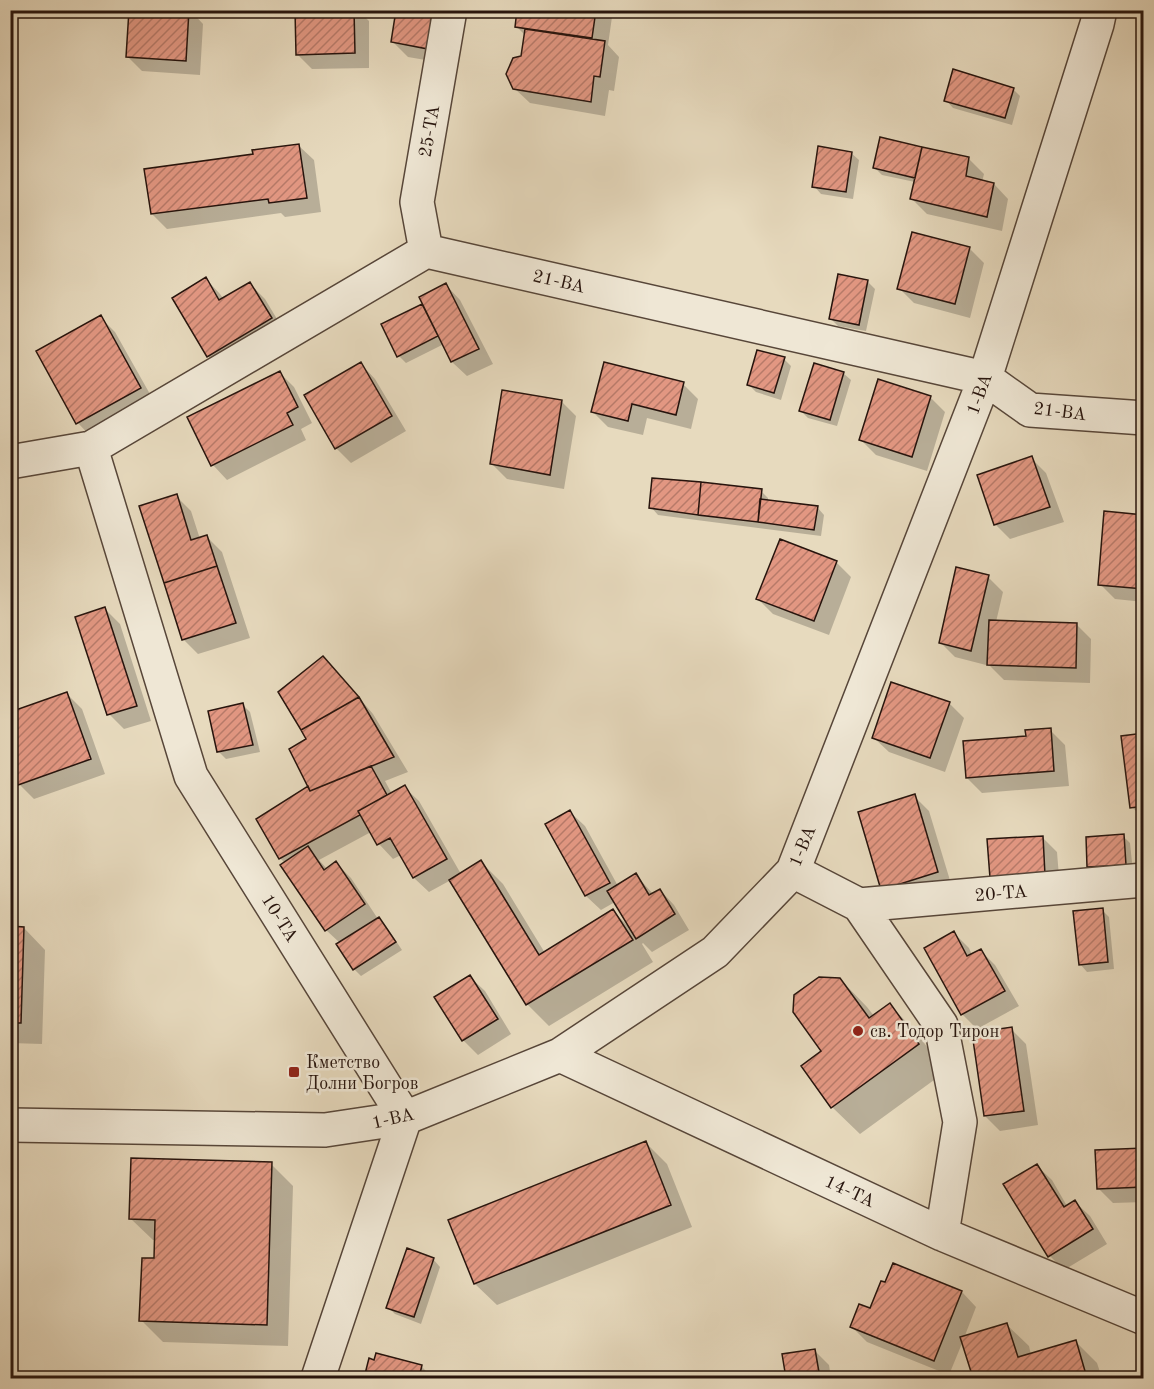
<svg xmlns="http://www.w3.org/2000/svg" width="1154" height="1389" viewBox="0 0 1154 1389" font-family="'Old Standard TT',serif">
  <defs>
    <pattern id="building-hatch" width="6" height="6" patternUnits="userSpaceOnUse" patternTransform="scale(1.5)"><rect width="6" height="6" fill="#e29782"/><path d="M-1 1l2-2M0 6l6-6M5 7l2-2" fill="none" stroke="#b77a69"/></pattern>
  </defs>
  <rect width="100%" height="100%" fill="#e7dabe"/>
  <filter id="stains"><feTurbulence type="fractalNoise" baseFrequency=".00333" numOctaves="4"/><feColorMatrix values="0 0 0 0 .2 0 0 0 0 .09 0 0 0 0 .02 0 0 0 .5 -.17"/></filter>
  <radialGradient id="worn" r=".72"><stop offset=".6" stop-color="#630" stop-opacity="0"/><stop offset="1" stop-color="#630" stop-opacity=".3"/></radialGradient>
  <path fill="#0003" d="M 130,10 L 190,10 L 203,24 L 200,75 L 142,71 L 127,56 Z
    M 297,10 L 358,10 L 369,21 L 369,68 L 312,69 L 297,54 Z
    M 398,10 L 443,63 L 408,57 L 393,42 Z
    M 518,10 L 613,10 L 608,45 L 619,57 L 614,91 L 609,90 L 605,116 L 530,103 L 514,88 L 522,57 L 526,36 L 516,26 Z
    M 10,87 L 14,97 L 10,98 Z
    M 1013,89 L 1020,96 L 1012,125 L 953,108 L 946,100 Z
    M 299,146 L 314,160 L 321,212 L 285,217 L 281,213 L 167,229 L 152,214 L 255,155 Z
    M 851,153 L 859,160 L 853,199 L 821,194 L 814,186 Z
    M 969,159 L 984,174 L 982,182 L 994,184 L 1008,199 L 1002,231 L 927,214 L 912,199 L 915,182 L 882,175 L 875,168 Z
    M 969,248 L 984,263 L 970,318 L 914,303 L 899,288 Z
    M 206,279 L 220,294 L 224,300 L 250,284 L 265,299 L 286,334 L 223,371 L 208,356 Z
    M 868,282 L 875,289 L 866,331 L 838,326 L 830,318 Z
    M 446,285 L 460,300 L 493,364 L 467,376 L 452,362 L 444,344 L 406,363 L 399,356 L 422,306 L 427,311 Z
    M 100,317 L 115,332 L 155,403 L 92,438 L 78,423 Z
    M 784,359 L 791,366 L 781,400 L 756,392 L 749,385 Z
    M 361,364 L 375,379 L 406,431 L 351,463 L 336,448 Z
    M 279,372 L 294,387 L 312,423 L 301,429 L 306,440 L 227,480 L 213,465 Z
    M 843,373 L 851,380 L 837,426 L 808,418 L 801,411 Z
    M 683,384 L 698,399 L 691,429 L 647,418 L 643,435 L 608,427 L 593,412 Z
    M 930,397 L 945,412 L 927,471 L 876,455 L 861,440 Z
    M 561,401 L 576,416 L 564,489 L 507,479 L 492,464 Z
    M 1031,458 L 1046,473 L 1064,522 L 1010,539 L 996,525 L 979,476 Z
    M 761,491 L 768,498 L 768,501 L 817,507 L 824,515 L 821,536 L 658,515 L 651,507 Z
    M 176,496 L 191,511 L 200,539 L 207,537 L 222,552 L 250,638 L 198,654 L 183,639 Z
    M 1144,516 L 1144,602 L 1115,599 L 1100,584 Z
    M 836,562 L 851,577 L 829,635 L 773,614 L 758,599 Z
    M 988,577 L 1003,592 L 996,622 L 1076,624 L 1091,639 L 1090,683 L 1004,680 L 987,663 L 986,665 L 955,657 L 940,642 Z
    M 105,609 L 120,624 L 151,721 L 124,729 L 109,714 Z
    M 338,673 L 373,714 L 408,772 L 385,781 L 392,794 L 404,787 L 419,801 L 461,874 L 481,862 L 503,884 L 545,953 L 613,911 L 630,928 L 615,902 L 601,910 L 586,896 L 547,824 L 570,812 L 585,826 L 618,886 L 636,875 L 653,894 L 660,890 L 674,905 L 689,930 L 652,952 L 643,943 L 642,944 L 653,962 L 549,1026 L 527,1004 L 451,880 L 429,892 L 414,878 L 401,855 L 393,859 L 379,844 L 371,832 L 319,860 L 327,869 L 336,863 L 351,878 L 378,919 L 386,926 L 402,950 L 361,976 L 354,969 L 340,943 L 326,930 L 283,865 L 285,863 L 280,858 L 310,787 L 308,739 Z
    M 67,694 L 82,709 L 105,774 L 34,799 L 19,784 Z
    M 949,703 L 964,718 L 945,772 L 889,752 L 874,738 Z
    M 243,705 L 250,712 L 260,752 L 226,759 L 219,752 L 210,712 Z
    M 1050,730 L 1065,745 L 1069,786 L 982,793 L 967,778 L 1027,737 Z
    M 1144,734 L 1144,819 L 1132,807 Z
    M 914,796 L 929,811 L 952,887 L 883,889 Z
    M 1123,836 L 1130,843 L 1133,872 L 1096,874 L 1089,867 Z
    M 1042,837 L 1057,852 L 1060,889 L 1006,892 Z
    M 1102,910 L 1109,917 L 1114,969 L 1087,972 L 1080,964 Z
    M 10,928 L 24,928 L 45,950 L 42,1044 L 10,1043 Z
    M 954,933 L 969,948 L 972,955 L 980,950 L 995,965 L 1019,1006 L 977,1029 L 962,1014 L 926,948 Z
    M 470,977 L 485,991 L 511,1034 L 478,1055 L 463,1040 Z
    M 840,979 L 867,1007 L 874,1016 L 890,1005 L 917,1033 L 945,1072 L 860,1134 L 832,1107 L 803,1066 L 823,1051 Z
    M 1011,1029 L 1026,1044 L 1038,1125 L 1000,1131 L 985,1116 Z
    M 645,1142 L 667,1164 L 692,1227 L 497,1305 L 475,1284 L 450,1221 Z
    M 1144,1149 L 1144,1202 L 1113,1203 L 1098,1188 Z
    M 271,1164 L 293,1186 L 288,1346 L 163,1342 L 141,1320 L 155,1260 L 156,1240 L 153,1240 L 131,1219 Z
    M 1037,1166 L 1052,1180 L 1067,1206 L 1075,1202 L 1090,1216 L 1107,1244 L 1064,1270 L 1050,1256 Z
    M 433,1259 L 440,1267 L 421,1324 L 395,1314 L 388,1307 Z
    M 894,1265 L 962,1292 L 976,1307 L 964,1338 L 1007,1325 L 1029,1346 L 1031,1355 L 1075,1341 L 1097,1363 L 1102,1378 L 974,1378 L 963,1341 L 949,1375 L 867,1342 L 852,1327 L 871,1310 L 886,1284 Z
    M 814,1350 L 829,1365 L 831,1378 L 788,1378 L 784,1355 Z
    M 370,1360 L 421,1366 L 433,1378 L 365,1378 Z
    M 614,1374 L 618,1378 L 601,1378 Z"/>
  <path fill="url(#building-hatch)" stroke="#27140d" stroke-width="1.5" d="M 129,10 L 189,10 L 186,61 L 126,57 Z
    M 295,10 L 354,10 L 355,53 L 296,55 Z
    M 396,10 L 434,10 L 428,49 L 391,42 Z
    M 517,10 L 596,10 L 592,38 L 515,27 Z
    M 525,29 L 605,41 L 600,77 L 594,76 L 591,102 L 513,89 L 506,74 L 513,58 L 521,56 Z
    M 953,69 L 1014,88 L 1005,118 L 944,101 Z
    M 880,137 L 922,147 L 915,178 L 873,168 Z
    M 299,144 L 307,198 L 269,203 L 268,199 L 151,214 L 144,169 L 253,154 L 252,150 Z
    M 818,146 L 852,152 L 846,192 L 812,187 Z
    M 922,147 L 969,157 L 966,176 L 994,183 L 987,217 L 910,199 Z
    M 912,232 L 970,247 L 955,304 L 897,289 Z
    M 838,274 L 868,280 L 859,325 L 829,319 Z
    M 206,277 L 219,300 L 250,282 L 272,318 L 207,357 L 172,298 Z
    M 446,283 L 479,349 L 451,362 L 419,297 Z
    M 422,304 L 438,336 L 397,357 L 381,324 Z
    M 101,315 L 141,388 L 76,424 L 36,351 Z
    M 757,350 L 785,357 L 774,393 L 747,385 Z
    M 361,362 L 392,416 L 335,449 L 304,395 Z
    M 604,362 L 684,382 L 676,415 L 632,404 L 628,421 L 591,412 Z
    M 814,363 L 844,372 L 830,420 L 799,411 Z
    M 280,371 L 298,407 L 287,413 L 293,425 L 211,466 L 187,417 Z
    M 878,379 L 931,396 L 912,457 L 859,440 Z
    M 502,390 L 562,400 L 550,475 L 490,464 Z
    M 1032,456 L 1050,507 L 994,525 L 977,475 Z
    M 652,478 L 701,482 L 698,515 L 649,508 Z
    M 701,482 L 762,489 L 758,522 L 698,515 Z
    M 177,494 L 191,540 L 207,535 L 217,566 L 164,583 L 139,506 Z
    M 760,499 L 818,506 L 814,530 L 758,522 Z
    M 1104,511 L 1144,515 L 1144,589 L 1098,585 Z
    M 780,539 L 837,561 L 814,621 L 756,599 Z
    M 217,566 L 236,623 L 182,640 L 164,583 Z
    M 956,567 L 989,575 L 971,651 L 939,643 Z
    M 105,607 L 137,706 L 107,715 L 75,617 Z
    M 989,620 L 1077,623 L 1076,668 L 987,665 Z
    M 323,656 L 359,697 L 301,730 L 278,692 Z
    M 891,682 L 950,702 L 930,758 L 872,738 Z
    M 67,692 L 91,759 L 18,785 L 10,765 L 10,712 Z
    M 359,697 L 394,757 L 310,791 L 289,749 L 306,739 L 301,730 Z
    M 243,703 L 253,745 L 217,752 L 208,711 Z
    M 1051,728 L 1054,771 L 966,778 L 963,741 L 1026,736 L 1025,730 Z
    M 1144,733 L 1144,806 L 1130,808 L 1121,736 Z
    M 371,766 L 387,795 L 358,811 L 360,815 L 279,859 L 256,819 L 308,786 L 310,791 Z
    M 405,785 L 447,859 L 413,878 L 390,838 L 377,845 L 358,811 Z
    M 915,794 L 938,872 L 881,890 L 858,812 Z
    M 570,810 L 610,883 L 585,896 L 545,824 Z
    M 1124,834 L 1126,865 L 1087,867 L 1086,837 Z
    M 1043,836 L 1045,875 L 990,878 L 987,839 Z
    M 308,846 L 324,870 L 336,861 L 365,904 L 325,931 L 280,865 Z
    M 481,860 L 539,955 L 613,909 L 633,940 L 526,1005 L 449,880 Z
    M 636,873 L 649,895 L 660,889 L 675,914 L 636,939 L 607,891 Z
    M 1103,908 L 1108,962 L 1079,965 L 1073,911 Z
    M 379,917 L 396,942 L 353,970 L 336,944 Z
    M 10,926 L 24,927 L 21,1023 L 10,1023 Z
    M 954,931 L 967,956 L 981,949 L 1005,991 L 961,1015 L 924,948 Z
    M 470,975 L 498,1019 L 462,1041 L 434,997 Z
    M 819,977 L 840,978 L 869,1018 L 890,1003 L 919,1044 L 831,1108 L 801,1066 L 821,1051 L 793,1012 L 794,995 Z
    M 1012,1027 L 1024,1111 L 984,1116 L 972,1033 Z
    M 646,1141 L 671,1205 L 474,1284 L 448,1220 Z
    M 1144,1148 L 1144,1187 L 1097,1189 L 1095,1150 Z
    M 131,1158 L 272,1162 L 267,1325 L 139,1321 L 142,1258 L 154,1258 L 155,1220 L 129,1219 Z
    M 1037,1164 L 1064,1207 L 1075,1200 L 1093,1229 L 1048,1257 L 1003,1184 Z
    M 407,1248 L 434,1258 L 414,1317 L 386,1308 Z
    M 893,1263 L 962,1291 L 934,1361 L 850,1327 L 859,1304 L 870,1308 L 881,1281 L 885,1282 Z
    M 1007,1323 L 1018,1357 L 1076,1340 L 1087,1378 L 973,1378 L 960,1337 Z
    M 815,1349 L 820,1378 L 786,1378 L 782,1354 Z
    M 376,1353 L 422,1365 L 419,1378 L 364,1378 L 369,1358 L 374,1360 Z"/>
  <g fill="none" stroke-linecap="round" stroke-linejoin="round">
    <defs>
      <path id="minor" d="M 426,251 L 417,202 L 450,10
        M 91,448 L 191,776 L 405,1118
        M 10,462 L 91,448 L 426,251 L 985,378 L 1030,410 L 1144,418
        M 793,871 L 859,905 L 941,1025 L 960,1122 L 942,1234
        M 859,905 L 1144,880
        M 560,1055 L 942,1234 L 1144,1318
        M 10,1125 L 325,1130 L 405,1118 L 560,1055 L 715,952 L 793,871 L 985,378 L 1097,24 L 1100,10
        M 318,1378 L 405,1118"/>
    </defs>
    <use href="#minor" stroke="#574639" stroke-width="36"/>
    <use href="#minor" stroke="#efe7d5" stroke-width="33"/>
  </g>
  <g fill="#8f2418" stroke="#efe7d5" stroke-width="2">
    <circle cx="858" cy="1031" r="6"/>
    <rect x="288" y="1066" width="12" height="12" rx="3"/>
  </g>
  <g text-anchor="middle" stroke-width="5" stroke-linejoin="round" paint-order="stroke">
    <g font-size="18" fill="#27140d" stroke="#efe7d5">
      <text transform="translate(429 131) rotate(-80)" y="6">25-ТА</text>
      <text transform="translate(559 281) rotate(13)" y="6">21-ВА</text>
      <text transform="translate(979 394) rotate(-70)" y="6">1-ВА</text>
      <text transform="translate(1060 411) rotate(7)" y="6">21-ВА</text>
      <text transform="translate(802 846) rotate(-67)" y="6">1-ВА</text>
      <text transform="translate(1001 893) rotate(-5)" y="6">20-ТА</text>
      <text transform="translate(280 918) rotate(58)" y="6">10-ТА</text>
      <text transform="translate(393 1118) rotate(-13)" y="6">1-ВА</text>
      <text transform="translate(850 1191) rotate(25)" y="6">14-ТА</text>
    </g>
    <g font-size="18" fill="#27140d" stroke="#efe7d5" text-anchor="start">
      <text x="870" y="1037">св. Тодор Тирон</text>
      <text x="306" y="1068">Кметство<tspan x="306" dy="21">Долни Богров</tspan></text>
    </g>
  </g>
  <rect width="1154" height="1389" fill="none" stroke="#e7dabe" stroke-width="36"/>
  <rect x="12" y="12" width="1130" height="1365" fill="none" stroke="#27140d" stroke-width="3"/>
  <rect x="18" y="18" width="1118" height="1353" fill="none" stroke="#27140d" stroke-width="1.5"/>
  <rect width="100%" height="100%" filter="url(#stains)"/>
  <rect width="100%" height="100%" fill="url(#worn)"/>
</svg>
